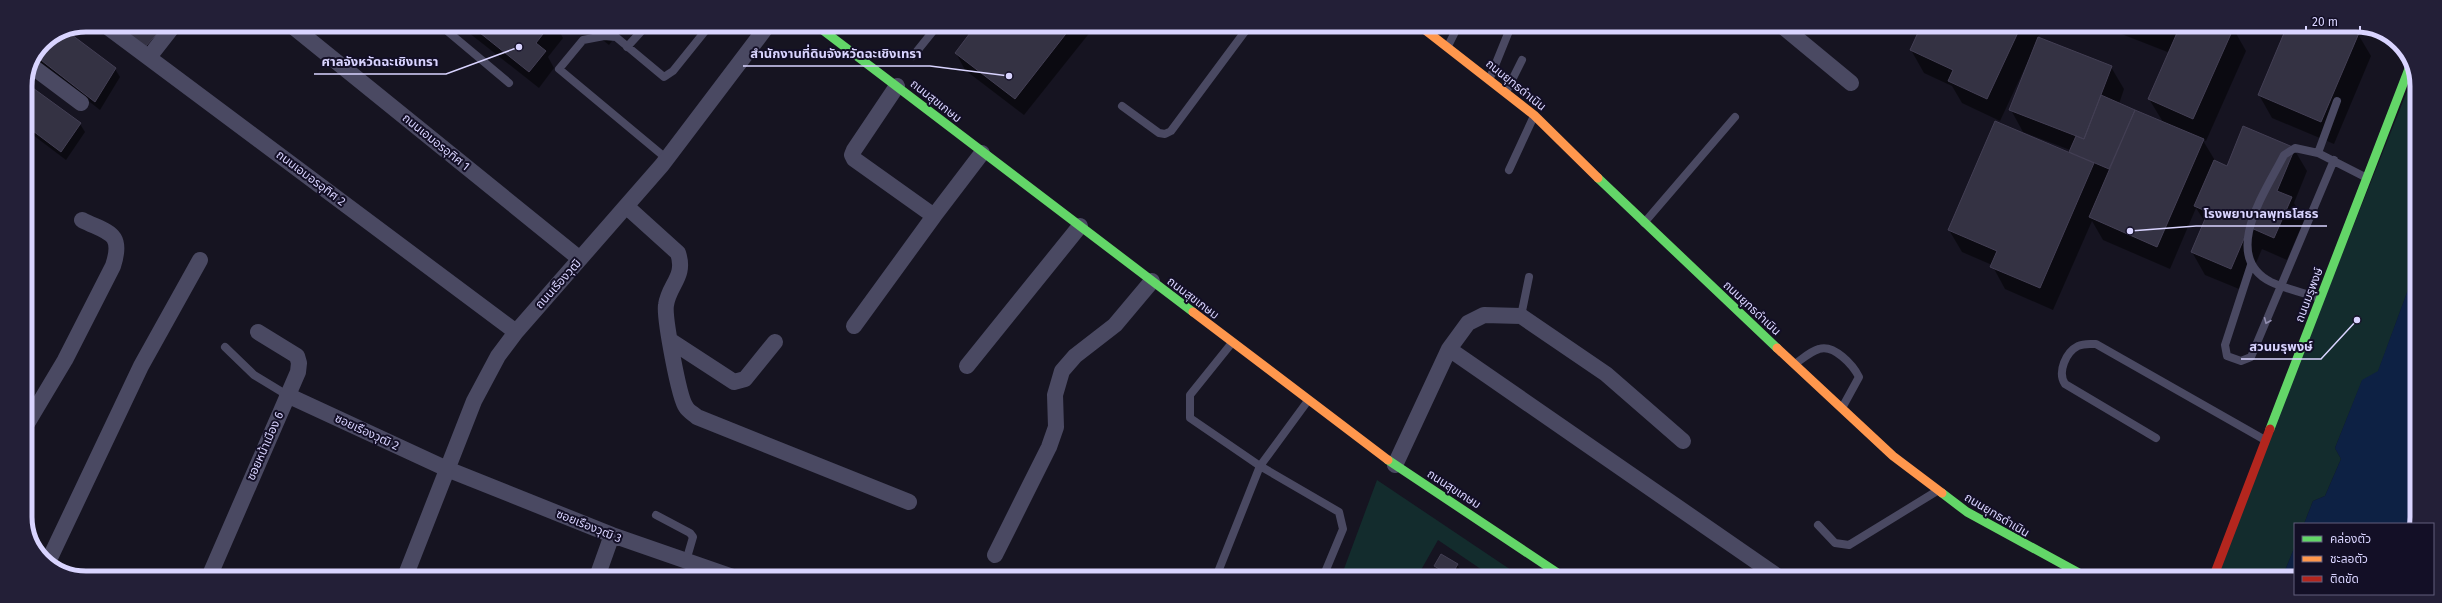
<svg xmlns="http://www.w3.org/2000/svg" width="2442" height="603" viewBox="0 0 2442 603" font-family="'Fira Sans','Noto Sans Thai',sans-serif">
  <rect width="100%" height="100%" fill="#161421"/>
  <path fill="#132c2d" d="M 2414,74 L 2417,82 L 2416,268 L 2378,372 L 2362,381 L 2335,448 L 2341,459 L 2325,496 L 2313,501 L 2304,524 L 2295,524 L 2295,546 L 2282,578 L 2213,578 Z
    M 1377,480 L 1523,578 L 1494,578 L 1438,540 L 1417,577 L 1341,577 Z"/>
  <path fill="#0d2144" d="M 2416,268 L 2416,524 L 2304,524 L 2313,501 L 2325,496 L 2341,459 L 2335,448 L 2362,380 L 2378,371 Z
    M 2295,546 L 2295,578 L 2282,578 Z"/>
  <path fill="#0007" d="M 110,25 L 175,25 L 150,55 Z
    M 459,25 L 556,25 L 563,38 L 548,57 L 554,68 L 539,88 Z
    M 584,25 L 624,25 L 609,45 Z
    M 977,25 L 1095,26 L 1024,115 L 965,70 L 956,53 Z
    M 1922,26 L 2044,26 L 2038,38 L 2111,67 L 2124,89 L 2119,104 L 2163,122 L 2149,99 L 2170,53 L 2101,26 L 2178,26 L 2180,30 L 2182,26 L 2229,26 L 2233,28 L 2246,51 L 2206,141 L 2202,139 L 2216,162 L 2227,167 L 2294,149 L 2307,171 L 2294,203 L 2304,220 L 2287,260 L 2262,249 L 2244,291 L 2205,275 L 2192,252 L 2205,222 L 2196,208 L 2170,269 L 2103,240 L 2092,221 L 2053,310 L 2005,289 L 1992,265 L 1962,252 L 1949,230 L 2070,150 L 2023,132 L 2011,110 L 2030,59 L 2029,59 L 2000,121 L 1962,103 L 1952,86 L 1924,73 L 1911,50 Z
    M 67,33 L 115,69 L 120,77 L 100,110 L 36,60 L 43,43 Z
    M 2358,34 L 2371,56 L 2334,144 L 2272,118 L 2259,95 Z
    M 26,84 L 80,124 L 85,132 L 66,160 L 25,129 Z
    M 1457,565 L 1460,569 L 1455,578 L 1437,570 L 1435,566 Z"/>
  <path fill="#343243" stroke="#433f54" d="M 115,25 L 165,25 L 145,47 Z
    M 470,25 L 550,25 L 536,43 L 546,51 L 529,72 Z
    M 976,25 L 1072,26 L 1015,99 L 955,53 Z
    M 1921,26 L 2021,26 L 1987,99 L 1948,81 L 1953,70 L 1910,50 Z
    M 2145,26 L 2161,26 L 2159,32 Z
    M 2180,26 L 2234,27 L 2193,119 L 2148,99 Z
    M 2287,26 L 2343,26 L 2359,33 L 2321,122 L 2258,95 Z
    M 68,32 L 116,68 L 95,102 L 37,57 L 43,43 Z
    M 2038,37 L 2112,66 L 2084,139 L 2009,110 Z
    M 26,83 L 81,123 L 61,152 L 25,125 Z
    M 2101,95 L 2135,110 L 2109,169 L 2069,152 L 2076,136 L 2084,139 Z
    M 2135,110 L 2204,139 L 2157,247 L 2089,217 Z
    M 1995,121 L 2094,163 L 2040,288 L 1990,267 L 1997,251 L 1948,230 Z
    M 2243,126 L 2295,148 L 2277,191 L 2292,197 L 2274,238 L 2249,227 L 2231,269 L 2191,252 L 2208,212 L 2194,206 L 2214,160 L 2227,166 Z
    M 1441,554 L 1458,564 L 1451,576 L 1434,566 Z"/>
  <g fill="none" stroke-linecap="round" stroke-linejoin="round">
    <path stroke="#4a4962" stroke-width="8" d="M 440,25 L 509,83
      M 1238,26 L 1245,32
      M 1448,46 L 1458,26
      M 627,47 L 647,25
      M 913,56 L 938,25
      M 1490,78 L 1511,26
      M 1506,92 L 1522,60
      M 1122,106 L 1159,133 L 1165,134 L 1171,131 L 1249,26
      M 2318,153 L 2337,101
      M 667,159 L 559,69 L 583,40 L 604,36 L 616,37 L 664,77 L 673,71 L 710,25
      M 1509,170 L 1534,116
      M 1644,223 L 1735,117
      M 2251,265 L 2225,345 L 2227,356 L 2241,361 L 2251,357 L 2334,160
      M 2320,298 C 2304,293 2286,289 2271,282 C 2219,256 2267,189 2284,155 L 2295,148 L 2318,153 L 2367,178
      M 1521,316 L 1529,277
      M 1231,344 L 1190,395 L 1190,418 L 1260,466 L 1339,512 L 1343,529 L 1323,577
      M 225,347 L 254,375 L 287,395
      M 1795,364 C 1802,359 1811,351 1819,349 C 1834,344 1853,365 1859,377 L 1842,408
      M 2156,438 L 2065,384 C 2057,372 2066,352 2078,346 C 2084,343 2090,344 2096,344 L 2265,440
      M 656,515 L 690,533 L 693,537 L 686,561
      M 1818,525 L 1835,543 L 1849,545 L 1937,491
      M 1216,577 L 1260,466 L 1307,402"/>
    <path stroke="#4a4962" stroke-width="16" d="M 105,25 L 516,332
      M 291,25 L 580,259
      M 1782,26 L 1851,83
      M 149,57 L 174,25
      M 33,67 L 81,103
      M 897,86 L 854,150 L 852,155 L 854,159 L 934,216 L 982,153
      M 626,206 L 678,253 C 686,277 669,284 666,305 C 664,317 679,398 686,407 C 688,411 694,414 697,417 L 909,502
      M 854,326 L 934,216
      M 671,341 L 734,382 L 745,379 L 775,342
      M 967,366 L 1080,226
      M 287,395 L 447,469 L 612,535 L 733,577
      M 25,427 L 65,360 L 113,266 C 124,232 108,233 82,220
      M 1683,441 L 1606,374 L 1521,316 L 1484,315 L 1468,323 L 1449,349 L 1780,578
      M 1395,465 L 1449,349
      M 995,555 L 1049,447 L 1056,427 L 1055,395 L 1062,371 L 1075,356 L 1115,325 L 1152,281
      M 48,562 L 141,366 L 200,260
      M 209,577 L 298,372 L 299,363 L 297,356 L 258,332
      M 405,577 L 474,401 L 498,356 L 516,332 L 662,165 L 768,25
      M 597,577 L 612,535"/>
    <path stroke="#63d668" stroke-width="9" d="M 816,25 L 1193,312
      M 1598,178 L 1777,348
      M 2270,429 L 2410,66
      M 1388,460 L 1565,578
      M 1942,493 L 1967,512 L 2088,578"/>
    <path stroke="#ff974d" stroke-width="9" d="M 1420,26 L 1534,115 L 1598,178
      M 1193,312 L 1388,460
      M 1777,348 L 1893,456 L 1942,493"/>
    <path stroke="#b3261e" stroke-width="9" d="M 2213,578 L 2270,429"/>
  </g>
  <defs><path id="oneway-chevron" d="M-2-3.5L2.5 0L-2 3.5" fill="none" stroke-width="1.6" stroke-linecap="round" stroke-linejoin="round"/></defs>
  <use stroke="#928eb0" href="#oneway-chevron" transform="translate(2267 321) rotate(113)"/>
  <g text-anchor="middle" stroke-width="4" stroke-linejoin="round" paint-order="stroke">
    <g font-size="12" fill="#d9d4ff" stroke="#130f26">
      <text transform="translate(1516 85) rotate(39)" y="4">ถนนยุทธดำเนิน</text>
      <text transform="translate(936 101) rotate(38)" y="4">ถนนสุขเกษม</text>
      <text transform="translate(436 142) rotate(39)" y="4">ถนนเอมอรอุทิศ 1</text>
      <text transform="translate(311 178) rotate(37)" y="4">ถนนเอมอรอุทิศ 2</text>
      <text transform="translate(558 284) rotate(-48)" y="4">ถนนเรืองวุฒิ</text>
      <text transform="translate(2309 295) rotate(-69)" y="4">ถนนมรุพงษ์</text>
      <text transform="translate(1193 298) rotate(37)" y="4">ถนนสุขเกษม</text>
      <text transform="translate(1752 308) rotate(43)" y="4">ถนนยุทธดำเนิน</text>
      <text transform="translate(367 432) rotate(25)" y="4">ซอยเรืองวุฒิ 2</text>
      <text transform="translate(265 446) rotate(-66)" y="4">ซอยหน้าเมือง 6</text>
      <text transform="translate(1454 489) rotate(33)" y="4">ถนนสุขเกษม</text>
      <text transform="translate(1997 515) rotate(31)" y="4">ถนนยุทธดำเนิน</text>
      <text transform="translate(589 526) rotate(22)" y="4">ซอยเรืองวุฒิ 3</text>
    </g>
  </g>
  <path d="M0 0H2442V603H0ZM86 32H2356A54 54 0 0 1 2410 86V517A54 54 0 0 1 2356 571H86A54 54 0 0 1 32 517V86A54 54 0 0 1 86 32Z" fill="#231f37" fill-rule="evenodd"/>
  <path fill="none" stroke="#d9d4ff" stroke-width="5" d="M86 32H2356A54 54 0 0 1 2410 86V517A54 54 0 0 1 2356 571H86A54 54 0 0 1 32 517V86A54 54 0 0 1 86 32Z"/>
  <path fill="none" stroke="#d9d4ff" stroke-width="1.5" d="M1009 76L930 66H743M519 47L446 74H314M2130 231L2196 226H2327M2357 320L2321 359H2241"/>
  <g fill="#d9d4ff" stroke="#130f26" stroke-width="1.5">
    <circle cx="1009" cy="76" r="4"/>
    <circle cx="519" cy="47" r="4"/>
    <circle cx="2130" cy="231" r="4"/>
    <circle cx="2357" cy="320" r="4"/>
  </g>
  <g font-size="13" text-anchor="middle" font-weight="bold" fill="#d9d4ff" stroke="#130f26" stroke-width="4" stroke-linejoin="round" paint-order="stroke">
    <text x="836" y="58">สำนักงานที่ดินจังหวัดฉะเชิงเทรา</text>
    <text x="380" y="66">ศาลจังหวัดฉะเชิงเทรา</text>
    <text x="2261" y="218">โรงพยาบาลพุทธโสธร</text>
    <text x="2281" y="351">สวนมรุพงษ์</text>
  </g>
  <rect x="2294" y="523" width="140" height="72" fill="#130f26" stroke="#625e7d"/>
  <rect x="2302" y="536" width="20" height="6" fill="#63d668" stroke="#625e7d"/>
  <text x="2330" y="543" font-size="12" fill="#d9d4ff">คล่องตัว</text>
  <rect x="2302" y="556" width="20" height="6" fill="#ff974d" stroke="#625e7d"/>
  <text x="2330" y="563" font-size="12" fill="#d9d4ff">ชะลอตัว</text>
  <rect x="2302" y="576" width="20" height="6" fill="#b3261e" stroke="#625e7d"/>
  <text x="2330" y="583" font-size="12" fill="#d9d4ff">ติดขัด</text>
  <path d="M2306 26v6h54v-6" fill="none" stroke="#d9d4ff" stroke-width="2"/>
  <text x="2312" y="26" font-size="12" fill="#d9d4ff" stroke="#130f26" stroke-width="3" paint-order="stroke">20 m</text>
</svg>
